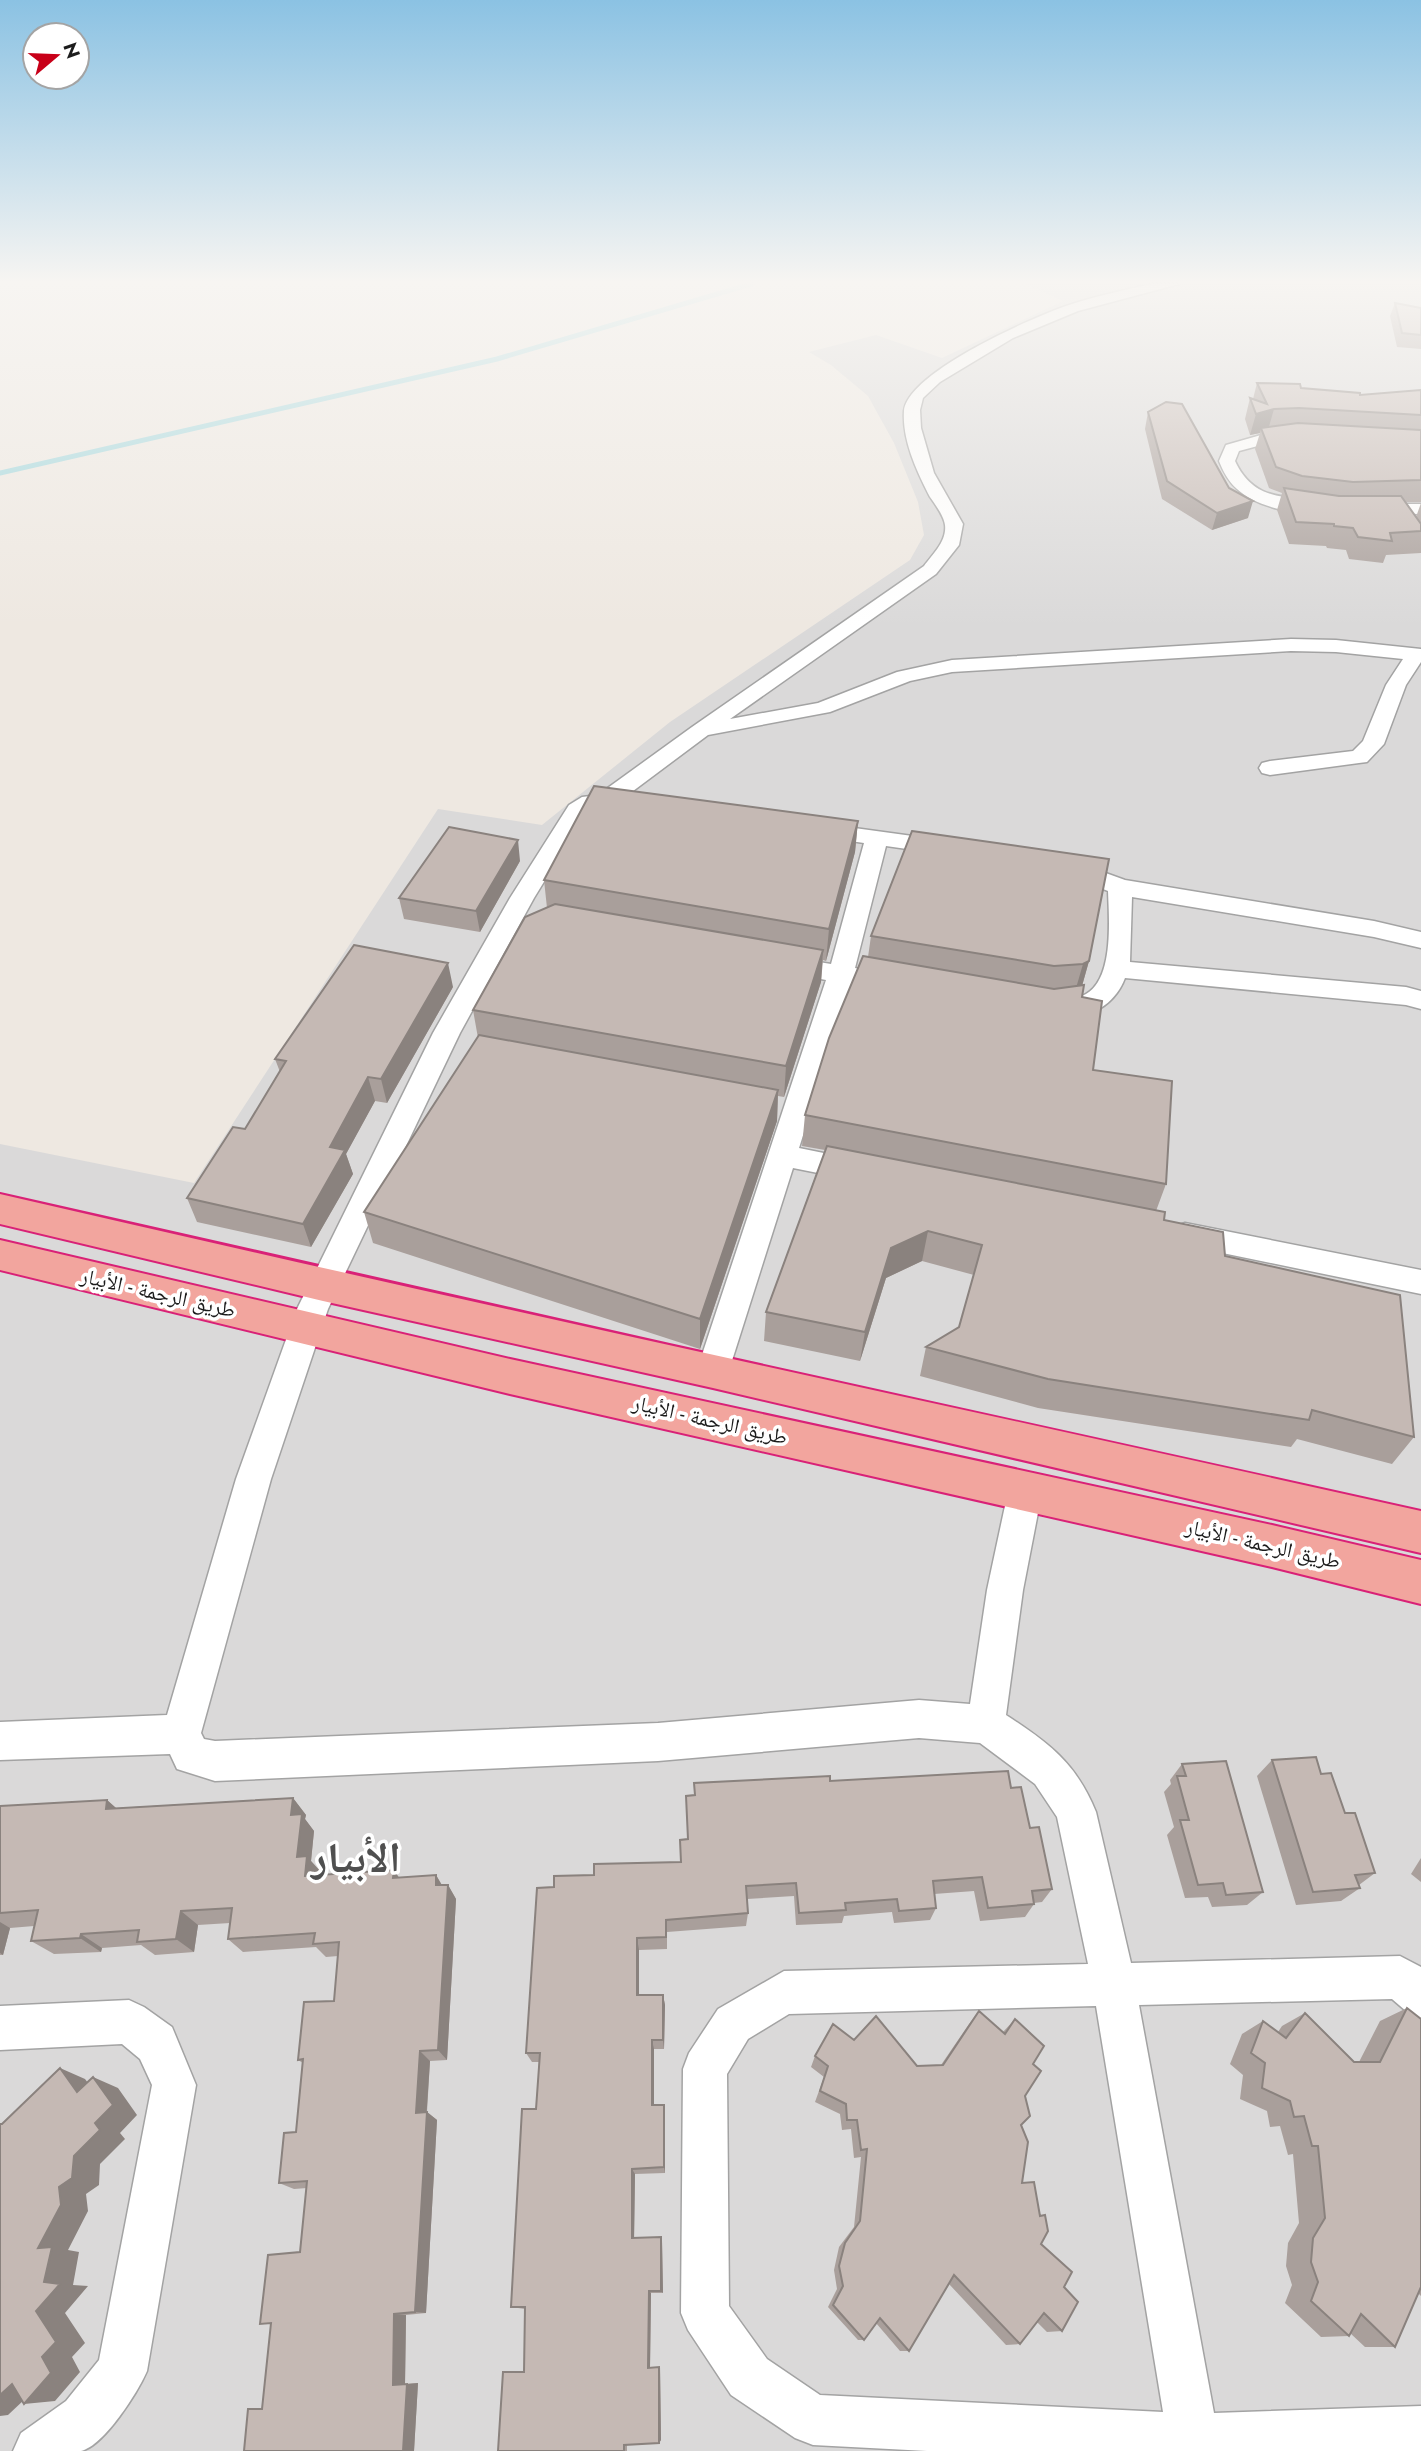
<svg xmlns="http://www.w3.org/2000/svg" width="1421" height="2451" viewBox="0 0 1421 2451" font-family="Jost,'Noto Naskh Arabic',sans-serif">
  <rect width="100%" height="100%" fill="#eee8e1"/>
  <path fill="#dad9d9" d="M 1026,284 L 1421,284 L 1421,2451 L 0,2451 L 0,1144 L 194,1183 L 438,809 L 542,825 L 670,722 L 910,560 L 924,535 L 918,502 L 894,443 L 868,396 L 831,365 L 809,352 L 876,335 L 942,358 L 1063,301 Z"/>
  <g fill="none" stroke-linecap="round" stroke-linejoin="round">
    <path stroke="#a0d6dc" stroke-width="5" d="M 0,473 L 497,359 L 751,284"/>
    <defs>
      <path id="minor" d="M 1152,284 L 1179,284 L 1078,311 L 1013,338 L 940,382 L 923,398 L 920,410 L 921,428 L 934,473 L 963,524 L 959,545 L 936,574 L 730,719 L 818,703 L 897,672 L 952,660 L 1291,639 L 1336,640 L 1421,649 L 1421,662 L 1406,685 L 1384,744 L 1367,762 L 1359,763 L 1270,775 L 1262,773 L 1259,768 L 1262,763 L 1270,761 L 1353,751 L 1363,741 L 1386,685 L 1403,659 L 1336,652 L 1291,651 L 952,672 L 910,681 L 830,712 L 708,735 L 625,797 L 631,802 L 628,807 L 595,809 L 585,815 L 534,898 L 460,1033 L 328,1309 L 271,1479 L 201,1733 L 204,1739 L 215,1741 L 658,1723 L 919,1700 L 970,1704 L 987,1590 L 1008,1492 L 1013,1481 L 1025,1477 L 1037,1481 L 1042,1492 L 1023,1590 L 1006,1715 C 1049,1743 1076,1763 1096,1812 L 1131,1963 L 1400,1956 L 1421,1967 L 1421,2018 L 1406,2011 L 1392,1999 L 1139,2005 L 1214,2413 L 1421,2406 L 1421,2451 L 927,2451 L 813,2445 L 795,2438 L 731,2395 L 688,2330 L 681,2313 L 683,2069 L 689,2053 L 718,2009 L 784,1971 L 1088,1964 L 1057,1817 L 1035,1784 L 980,1743 L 919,1738 L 658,1761 L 215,1781 L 177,1769 L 170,1754 L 0,1760 L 0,1722 L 167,1715 L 236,1479 L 297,1309 L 433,1033 L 510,898 L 569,805 L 582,797 L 598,795 L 692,727 L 924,566 C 933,554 947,541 945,525 C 944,516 935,504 930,497 C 917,472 902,440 904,411 C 908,372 1033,317 1069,305 C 1096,296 1124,290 1152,284 ZM 1096,2006 L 1163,2412 L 820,2395 L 767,2359 L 729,2306 L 727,2074 L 748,2039 L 789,2014 Z
        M 1268,433 L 1297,433 L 1305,438 L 1297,443 L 1269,443 L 1239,451 L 1235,461 C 1255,504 1288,494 1325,503 L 1328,507 L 1325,511 C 1299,517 1256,507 1237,489 C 1228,481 1223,471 1219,461 L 1226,445 Z
        M 1369,504 L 1421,504 L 1421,514 L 1363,513 L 1360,509 L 1363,505 Z
        M 818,823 L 949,841 L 957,843 L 961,848 L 957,853 L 949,855 L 886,846 L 855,968 L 904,977 L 908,983 L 904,989 L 895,992 L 851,984 L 799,1148 L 868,1162 L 872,1170 L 868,1178 L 858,1181 L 793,1168 L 729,1370 L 724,1380 L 713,1384 L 702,1380 L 697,1370 L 826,980 L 773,970 L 769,964 L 773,958 L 782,956 L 831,964 L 864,843 L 810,835 L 807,830 L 810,825 Z
        M 1067,859 L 1125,880 L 1374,921 L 1421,932 L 1421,948 L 1374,937 L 1132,897 L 1130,962 L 1406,987 L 1421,991 L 1421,1009 L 1406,1005 L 1125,978 C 1114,1008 1080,1025 1049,1016 L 1045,1010 L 1049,1004 C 1061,1000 1074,1001 1086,994 C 1114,978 1109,919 1108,891 L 1059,871 L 1055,866 L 1059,861 Z
        M 1185,1223 L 1421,1270 L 1421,1294 L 1174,1243 L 1170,1235 L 1174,1227 Z
        M 129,2000 L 144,2007 L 172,2027 L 196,2085 L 147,2371 C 138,2392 104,2446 81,2451 C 60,2451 34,2451 13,2451 L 21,2433 L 66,2401 L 99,2360 L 152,2085 L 140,2059 L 122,2044 L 0,2050 L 0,2006 Z"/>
      <path id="trunk" d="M 0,1194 C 473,1304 947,1405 1421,1511 L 1421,1553 L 713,1388 L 323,1301 L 0,1224 Z
        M 0,1240 L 510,1359 L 1272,1525 L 1421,1560 L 1421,1604 L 1272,1567 L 510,1394 L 0,1270 Z"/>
    </defs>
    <use href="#minor" stroke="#a3a3a3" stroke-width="3"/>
    <use href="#trunk" stroke="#d92177" stroke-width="4"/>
    <use href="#minor" fill="#fff" fill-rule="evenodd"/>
    <use href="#trunk" fill="#f2a59e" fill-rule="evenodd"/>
  </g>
  <path fill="#a99f9b" d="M 1395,303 L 1421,308 L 1421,349 L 1397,347 L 1390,316 Z
    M 1257,383 L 1360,395 L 1421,390 L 1421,502 L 1406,502 L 1416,517 L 1421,503 L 1421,553 L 1386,555 L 1383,563 L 1349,559 L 1346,550 L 1327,548 L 1326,546 L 1289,544 L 1277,510 L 1282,493 L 1269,488 L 1255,449 L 1260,433 L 1250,435 L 1245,419 L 1250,398 L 1253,399 Z
    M 1148,412 L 1229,488 L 1248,518 L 1212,530 L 1162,499 L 1145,429 Z
    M 858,821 L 855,852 L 826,961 L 823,960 L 821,982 L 784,1097 L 778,1096 L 777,1121 L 700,1349 L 373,1243 L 364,1212 L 478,1038 L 473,1010 L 547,908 L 544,880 Z
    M 520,861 L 480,932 L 404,919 L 399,898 Z
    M 871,936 L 1089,961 L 1082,986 L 1082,997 L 1093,1070 L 1166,1184 L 1156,1211 L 1164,1220 L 1225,1256 L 1414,1437 L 1392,1464 L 1297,1439 L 1291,1447 L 1038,1408 L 920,1376 L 926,1347 L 959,1327 L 974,1275 L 922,1261 L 886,1278 L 860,1361 L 764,1341 L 766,1312 L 825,1150 L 802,1146 L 805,1115 L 868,957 Z
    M 453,987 L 387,1103 L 375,1101 L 346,1154 L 353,1174 L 311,1247 L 197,1222 L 187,1198 L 245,1129 L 280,1072 L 275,1059 Z
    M 1272,1760 L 1321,1774 L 1345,1813 L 1375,1873 L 1359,1885 L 1360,1888 L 1341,1901 L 1296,1905 L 1257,1776 Z
    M 1182,1764 L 1263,1892 L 1247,1905 L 1212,1907 L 1208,1897 L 1185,1898 L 1167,1835 L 1174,1827 L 1164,1792 L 1171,1784 L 1170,1780 Z
    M 830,1781 L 1011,1788 L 1030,1828 L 1052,1889 L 1042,1902 L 1034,1903 L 1034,1904 L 1025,1917 L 980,1921 L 974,1891 L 934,1894 L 936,1908 L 930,1920 L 894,1923 L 892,1912 L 844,1916 L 842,1923 L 796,1925 L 794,1896 L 747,1899 L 748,1913 L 746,1926 L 667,1932 L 667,1949 L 639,1950 L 639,1995 L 663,1995 L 665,2005 L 664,2049 L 654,2049 L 654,2105 L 664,2105 L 665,2112 L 665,2173 L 635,2174 L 634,2238 L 661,2237 L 662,2241 L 663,2293 L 651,2293 L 650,2367 L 660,2367 L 661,2440 L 659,2443 L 627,2445 L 627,2451 L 498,2451 L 524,2371 L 525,2309 L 511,2307 L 536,2109 L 539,2062 L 532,2062 L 526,2053 L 554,1887 L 594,1875 L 681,1862 L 688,1839 L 695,1795 L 694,1783 Z
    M 293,1798 L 306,1815 L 305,1819 L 314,1831 L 311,1861 L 320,1871 L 320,1875 L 399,1878 L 436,1875 L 442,1885 L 448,1885 L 456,1899 L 447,2060 L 430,2061 L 427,2112 L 437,2120 L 426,2313 L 406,2315 L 405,2384 L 418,2383 L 414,2451 L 248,2409 L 262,2408 L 271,2324 L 260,2324 L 300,2252 L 307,2188 L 294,2189 L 279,2183 L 296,2132 L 303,2063 L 298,2060 L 334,2001 L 338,1956 L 326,1957 L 316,1947 L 243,1952 L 228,1939 L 230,1923 L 198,1925 L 194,1952 L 155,1955 L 141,1945 L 102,1948 L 101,1952 L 54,1954 L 31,1941 L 34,1926 L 10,1928 L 3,1955 L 0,1955 L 0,1806 L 107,1800 L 116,1808 Z
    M 1421,1858 L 1421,1882 L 1411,1874 Z
    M 1407,2008 L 1421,2019 L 1421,2296 L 1418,2293 L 1395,2347 L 1365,2347 L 1350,2333 L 1349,2336 L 1321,2337 L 1285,2303 L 1292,2285 L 1286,2266 L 1288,2243 L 1299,2223 L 1293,2154 L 1288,2155 L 1280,2126 L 1270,2127 L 1267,2111 L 1240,2099 L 1243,2075 L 1230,2064 L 1242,2034 L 1263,2021 L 1278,2032 L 1282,2026 L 1305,2013 L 1354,2062 L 1359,2062 L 1380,2021 Z
    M 979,2011 L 1003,2032 L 1015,2019 L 1033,2064 L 1025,2096 L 1021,2125 L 1022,2183 L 1041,2244 L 1064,2287 L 1062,2331 L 1047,2332 L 1037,2322 L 1020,2344 L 1006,2345 L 949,2284 L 909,2351 L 900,2351 L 876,2323 L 864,2340 L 858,2340 L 828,2307 L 837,2289 L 834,2270 L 839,2247 L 854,2227 L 861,2157 L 854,2158 L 851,2129 L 842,2130 L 840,2114 L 815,2102 L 824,2077 L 811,2067 L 815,2056 L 854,2040 L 917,2066 L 941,2065 L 969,2024 Z"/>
  <path fill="#8a827e" d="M 1274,409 L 1268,430 L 1261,428 L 1260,433 L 1250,435 L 1256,414 Z
    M 1253,501 L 1248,518 L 1212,530 L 1217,513 Z
    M 858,821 L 855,852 L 826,961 L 829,929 Z
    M 518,840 L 520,861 L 480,932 L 476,911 Z
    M 823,950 L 821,982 L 784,1097 L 786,1066 Z
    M 1089,961 L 1080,993 L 1074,995 L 1083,964 Z
    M 448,963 L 453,987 L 387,1103 L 381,1079 Z
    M 368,1077 L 375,1101 L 346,1154 L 353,1174 L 311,1247 L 303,1224 L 330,1147 Z
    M 778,1090 L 777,1121 L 700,1349 L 700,1319 Z
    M 928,1231 L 922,1261 L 886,1278 L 860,1361 L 865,1332 L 891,1248 Z
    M 293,1798 L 306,1815 L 305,1819 L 314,1831 L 311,1861 L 320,1871 L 318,1891 L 305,1876 L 297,1857 L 291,1815 Z
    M 107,1800 L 126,1817 L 106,1809 Z
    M 394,1870 L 404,1885 L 393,1878 Z
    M 436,1875 L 445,1891 L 436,1885 Z
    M 448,1885 L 456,1899 L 447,2060 L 438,2050 Z
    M 181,1911 L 198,1925 L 194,1952 L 176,1939 Z
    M 0,1922 L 10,1928 L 3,1955 L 0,1953 Z
    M 81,1934 L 102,1948 L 101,1952 L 80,1938 Z
    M 637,1938 L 639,1950 L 639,2006 L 637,1995 Z
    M 663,1995 L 665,2005 L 664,2049 L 663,2040 Z
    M 652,2040 L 654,2049 L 654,2113 L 652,2105 Z
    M 420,2051 L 430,2061 L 426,2121 L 416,2113 Z
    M 60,2068 L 85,2079 L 103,2103 L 77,2092 Z
    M 93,2077 L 118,2088 L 137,2115 L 120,2133 L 125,2139 L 100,2164 L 99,2185 L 86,2194 L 88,2211 L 68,2250 L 79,2252 L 73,2285 L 88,2286 L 65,2313 L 85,2343 L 72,2357 L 80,2372 L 55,2401 L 24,2404 L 42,2383 L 8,2415 L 0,2416 L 0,2395 L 42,2357 L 36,2311 L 44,2282 L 38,2248 L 59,2187 L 74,2156 L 95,2123 Z
    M 664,2105 L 665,2112 L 665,2173 L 664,2167 Z
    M 427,2112 L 437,2120 L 426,2313 L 415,2312 Z
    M 632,2169 L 635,2174 L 634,2241 L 632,2238 Z
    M 661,2237 L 662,2241 L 663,2293 L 661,2291 Z
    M 649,2291 L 651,2293 L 650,2367 L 648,2368 Z
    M 394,2314 L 406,2315 L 405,2384 L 393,2385 Z
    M 659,2367 L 660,2367 L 661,2440 L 659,2443 Z
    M 418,2383 L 414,2451 L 403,2451 L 407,2384 Z"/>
  <path fill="#c5b9b4" stroke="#8a827e" stroke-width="2" d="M 1395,303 L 1421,308 L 1421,335 L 1402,333 Z
    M 1257,383 L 1300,384 L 1301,388 L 1360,393 L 1360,395 L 1421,390 L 1421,415 L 1299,408 L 1274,409 L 1256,414 L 1250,398 L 1267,404 Z
    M 1166,402 L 1182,404 L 1229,488 L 1253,501 L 1217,513 L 1167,481 L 1148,412 Z
    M 1298,423 L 1421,430 L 1421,480 L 1353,482 L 1302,476 L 1276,467 L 1261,428 Z
    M 1284,488 L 1339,496 L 1401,496 L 1421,524 L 1421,531 L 1390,533 L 1392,541 L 1358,537 L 1353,528 L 1334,526 L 1334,524 L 1296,522 Z
    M 594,786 L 858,821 L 829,929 L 544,880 Z
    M 449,827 L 518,840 L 476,911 L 399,898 Z
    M 912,831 L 1109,859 L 1089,961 L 1083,964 L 1054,966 L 871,936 Z
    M 555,904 L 823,950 L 786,1066 L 473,1010 L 525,917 Z
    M 354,945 L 448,963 L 381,1079 L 368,1077 L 330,1147 L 345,1150 L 303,1224 L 187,1198 L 233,1127 L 245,1129 L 286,1061 L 275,1059 Z
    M 863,956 L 1054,989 L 1084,985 L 1082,997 L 1102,1001 L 1093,1070 L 1172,1081 L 1166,1184 L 805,1115 L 829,1038 Z
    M 479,1035 L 778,1090 L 700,1319 L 364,1212 Z
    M 827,1146 L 1165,1212 L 1164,1220 L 1223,1232 L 1225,1256 L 1400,1295 L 1414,1437 L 1312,1410 L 1309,1420 L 1048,1379 L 926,1347 L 959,1327 L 982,1245 L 928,1231 L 891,1248 L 865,1332 L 766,1312 Z
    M 1316,1757 L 1321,1774 L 1331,1773 L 1345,1813 L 1355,1813 L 1375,1873 L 1355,1875 L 1360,1888 L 1313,1892 L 1272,1760 Z
    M 1226,1761 L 1263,1892 L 1226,1895 L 1223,1883 L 1198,1885 L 1180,1820 L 1189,1820 L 1177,1776 L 1186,1776 L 1182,1764 Z
    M 1008,1771 L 1011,1788 L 1021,1787 L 1030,1828 L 1039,1827 L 1052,1889 L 1032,1891 L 1034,1904 L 988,1908 L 982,1877 L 933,1881 L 936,1908 L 899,1911 L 897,1899 L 845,1903 L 846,1910 L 799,1913 L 796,1883 L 746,1886 L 748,1913 L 666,1920 L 666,1937 L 637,1938 L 637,1995 L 663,1995 L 663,2040 L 652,2040 L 652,2105 L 664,2105 L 664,2167 L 632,2169 L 632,2238 L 661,2237 L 661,2291 L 649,2291 L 648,2368 L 659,2367 L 659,2443 L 624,2445 L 624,2451 L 498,2451 L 503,2372 L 524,2372 L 525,2307 L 511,2307 L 522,2109 L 536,2109 L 540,2053 L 526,2053 L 537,1888 L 554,1887 L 554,1876 L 594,1875 L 594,1864 L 681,1862 L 680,1840 L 688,1839 L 686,1796 L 695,1795 L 694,1783 L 830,1776 L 830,1781 Z
    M 293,1798 L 291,1815 L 302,1814 L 297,1857 L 307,1856 L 305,1876 L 394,1870 L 393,1878 L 436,1875 L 436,1885 L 448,1885 L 438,2050 L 420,2051 L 416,2113 L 427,2112 L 415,2312 L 394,2314 L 393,2385 L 407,2384 L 403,2451 L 244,2451 L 248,2409 L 262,2409 L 271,2323 L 260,2324 L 268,2255 L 300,2252 L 307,2181 L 279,2183 L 284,2133 L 296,2132 L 303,2059 L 298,2060 L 304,2002 L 334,2001 L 339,1942 L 313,1944 L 315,1933 L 228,1939 L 232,1908 L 181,1911 L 176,1939 L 137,1942 L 139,1930 L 81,1934 L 80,1938 L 31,1941 L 38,1910 L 0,1913 L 0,1806 L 107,1800 L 106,1809 Z
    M 1407,2008 L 1421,2019 L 1421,2287 L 1395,2347 L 1361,2314 L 1349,2336 L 1311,2301 L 1318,2282 L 1311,2262 L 1313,2238 L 1325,2218 L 1318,2146 L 1312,2146 L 1304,2116 L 1294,2117 L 1290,2101 L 1262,2088 L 1265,2063 L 1251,2053 L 1263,2021 L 1286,2038 L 1305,2013 L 1354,2062 L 1380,2062 Z
    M 979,2011 L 1005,2034 L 1015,2019 L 1044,2046 L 1033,2064 L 1041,2071 L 1025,2096 L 1030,2116 L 1021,2125 L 1028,2142 L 1022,2183 L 1034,2182 L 1040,2216 L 1045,2215 L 1048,2231 L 1041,2244 L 1072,2272 L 1064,2287 L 1078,2302 L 1062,2331 L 1044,2313 L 1020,2344 L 954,2275 L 909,2351 L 880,2318 L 864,2340 L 833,2305 L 843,2286 L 839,2266 L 845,2243 L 860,2221 L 867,2149 L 861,2150 L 857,2120 L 847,2120 L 846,2104 L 820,2091 L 828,2066 L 815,2056 L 833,2024 L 854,2040 L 876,2016 L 917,2066 L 943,2065 Z
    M 60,2068 L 77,2092 L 93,2077 L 113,2105 L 95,2123 L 100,2130 L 74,2156 L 72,2178 L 59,2187 L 61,2205 L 38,2248 L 52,2247 L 44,2282 L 60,2284 L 36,2311 L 56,2342 L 42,2357 L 51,2373 L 24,2404 L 12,2384 L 0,2395 L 0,2124 L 2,2124 Z"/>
  <linearGradient id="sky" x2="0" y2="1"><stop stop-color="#8bc2e3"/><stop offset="0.45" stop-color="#f7f5f2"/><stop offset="1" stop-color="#f7f5f2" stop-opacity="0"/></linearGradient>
  <rect width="1421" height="627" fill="url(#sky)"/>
  <g text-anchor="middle" stroke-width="7" stroke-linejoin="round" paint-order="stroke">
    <g font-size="21" fill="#1c1c1c" stroke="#fff">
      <text transform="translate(158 1293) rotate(13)" y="7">طريق الرجمة - الأبيار</text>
      <text transform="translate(710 1420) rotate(13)" y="7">طريق الرجمة - الأبيار</text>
      <text transform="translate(1263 1544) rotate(13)" y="7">طريق الرجمة - الأبيار</text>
    </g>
    <g font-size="42" font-weight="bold" fill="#4f4f4f" stroke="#fff">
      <text x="356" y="1872">الأبيار</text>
    </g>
  </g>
  <g transform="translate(56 56) rotate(71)"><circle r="33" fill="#ffffff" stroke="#a4a4a4" stroke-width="2"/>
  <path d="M0-5L12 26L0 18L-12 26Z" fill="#c80019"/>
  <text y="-10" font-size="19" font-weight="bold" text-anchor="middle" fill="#1c1c1c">N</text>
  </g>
</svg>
